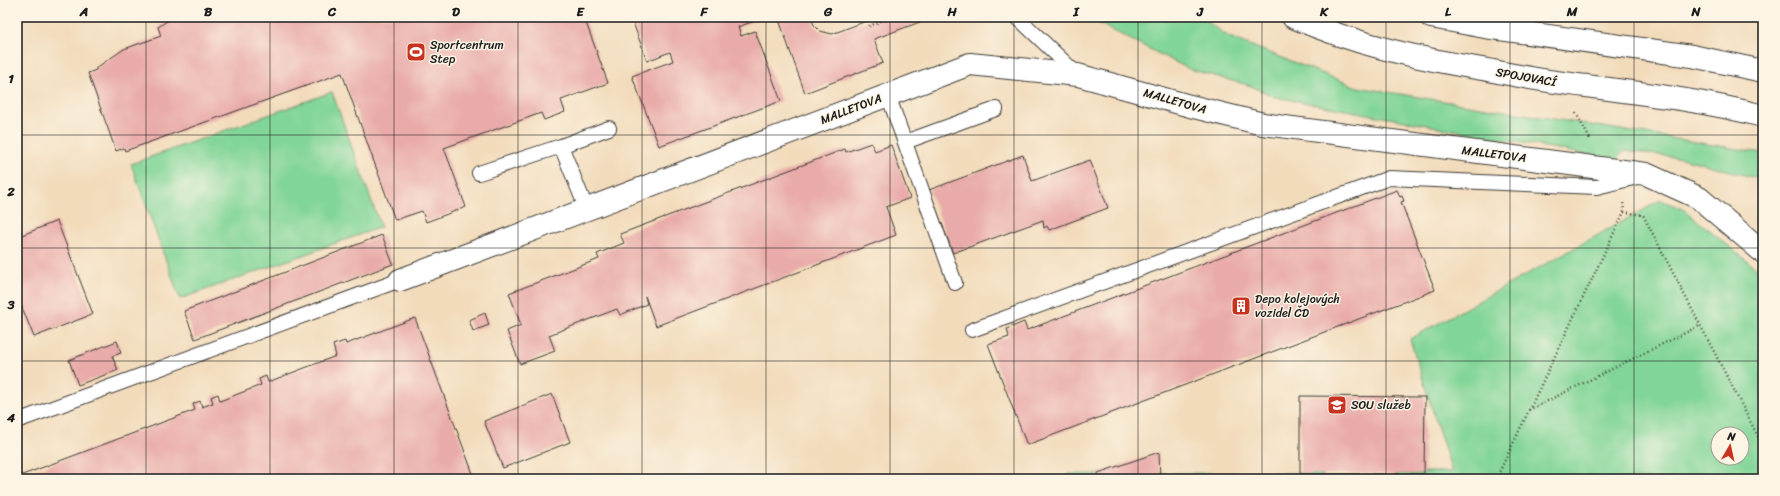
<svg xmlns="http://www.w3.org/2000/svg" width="1780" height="496" viewBox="0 0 1780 496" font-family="Sriracha,sans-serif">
  <rect width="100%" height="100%" fill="#fcf5e5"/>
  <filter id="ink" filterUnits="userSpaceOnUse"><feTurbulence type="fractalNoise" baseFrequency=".025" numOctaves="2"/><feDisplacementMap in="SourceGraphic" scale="8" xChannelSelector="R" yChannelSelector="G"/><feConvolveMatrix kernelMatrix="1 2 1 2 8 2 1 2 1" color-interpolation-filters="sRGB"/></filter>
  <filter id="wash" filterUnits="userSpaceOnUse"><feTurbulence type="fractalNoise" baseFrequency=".012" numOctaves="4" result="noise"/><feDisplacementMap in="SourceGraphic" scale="16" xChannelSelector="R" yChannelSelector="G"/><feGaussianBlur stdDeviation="0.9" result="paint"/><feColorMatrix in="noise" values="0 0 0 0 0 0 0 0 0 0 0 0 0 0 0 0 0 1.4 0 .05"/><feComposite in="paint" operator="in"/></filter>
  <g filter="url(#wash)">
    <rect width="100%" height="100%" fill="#f2dbbb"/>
    <path fill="#82d598" stroke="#4f785a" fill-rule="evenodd" d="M 1086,17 L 1200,17 L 1229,37 L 1357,87 L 1763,153 L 1763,180 L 1682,158 L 1625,151 L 1616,160 L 1275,97 L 1251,86 L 1189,69 Z
      M 332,92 L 381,227 L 180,299 L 131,164 Z
      M 1661,200 L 1683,209 L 1763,274 L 1763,479 L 1396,479 L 1396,474 L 1424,474 L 1424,472 L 1452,472 L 1410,339 ZM 1718,434 L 1742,434 L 1742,458 L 1718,458 Z
      M 1159,473 L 1300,473 L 1300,474 L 1322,474 L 1322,479 L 1160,479 Z
      M 1069,474 L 1097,474 L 1098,479 L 1059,479 Z"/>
    <g id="blocks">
      <path fill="#e9aba9" d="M 173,17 L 584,17 L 608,83 L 561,100 L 565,112 L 544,120 L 541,113 L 444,148 L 466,207 L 426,222 L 422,211 L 395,220 L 342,73 L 125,151 L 124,148 L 116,151 L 88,73 L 96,70 L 96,68 L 124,49 L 161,36 L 158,27 Z
        M 631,17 L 765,17 L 738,27 L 741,36 L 755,31 L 781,101 L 659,146 L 632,76 L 673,61 L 670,52 L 647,61 Z
        M 778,17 L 811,17 L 814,25 L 820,31 L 832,34 L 877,17 L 918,17 L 920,22 L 874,39 L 883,63 L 805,93 Z
        M 871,143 L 875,151 L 891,145 L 910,198 L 886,207 L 896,235 L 656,326 L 645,296 L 647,304 L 620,315 L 617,309 L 549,335 L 555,351 L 520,364 L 507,331 L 521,325 L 509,293 L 599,259 L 597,254 L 624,243 L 620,234 L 845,149 L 846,152 Z
        M 1023,155 L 1032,181 L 1090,160 L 1108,208 L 1049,230 L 1047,226 L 1044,228 L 1043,220 L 953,253 L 929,190 Z
        M 1397,190 L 1400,197 L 1402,196 L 1404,201 L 1401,202 L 1435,290 L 1027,445 L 988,344 L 1009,337 L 1007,329 L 1024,322 L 1027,330 Z
        M 57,221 L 93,314 L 34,337 L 17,295 L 17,237 Z
        M 382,235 L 393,264 L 195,339 L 184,311 Z
        M 485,313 L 489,325 L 473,331 L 469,320 Z
        M 415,318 L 475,479 L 17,479 L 17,477 L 195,410 L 193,404 L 200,401 L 202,407 L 213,403 L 211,397 L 218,394 L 220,401 L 261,385 L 259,379 L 266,376 L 268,382 L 336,356 L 333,345 L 345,341 L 346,344 Z
        M 117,341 L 121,353 L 112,356 L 118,370 L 78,385 L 69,360 Z
        M 552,394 L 570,442 L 503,468 L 484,421 Z
        M 1300,396 L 1425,397 L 1424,474 L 1396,474 L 1396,479 L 1387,479 L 1387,474 L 1300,474 Z
        M 1159,452 L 1160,479 L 1098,479 L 1098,473 Z"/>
    </g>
  </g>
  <g filter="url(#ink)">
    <use href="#blocks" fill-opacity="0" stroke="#3c3934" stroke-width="1"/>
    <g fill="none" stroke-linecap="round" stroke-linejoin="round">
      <defs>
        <path id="service" d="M 1017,17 L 1078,75
          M 888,95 L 955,283
          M 905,142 L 996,109
          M 479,173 L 561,146
          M 587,210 L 561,146 L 609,128
          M 972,330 L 1389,178 L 1597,187 L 1637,177
          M 17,421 L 400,280"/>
        <path id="minor" d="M 400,280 L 970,64 L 1078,75 L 1190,106 L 1263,124 L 1646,174 L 1699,198 L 1763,252"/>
        <path id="primary" d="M 1293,17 C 1356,45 1421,59 1488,70 C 1513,75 1538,80 1563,83 C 1630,92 1698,99 1763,116
          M 1431,17 L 1485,27 L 1692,56 L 1763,71"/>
      </defs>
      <use href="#service" stroke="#3c3934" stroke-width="16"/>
      <use href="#minor" stroke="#3c3934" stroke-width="24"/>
      <use href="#primary" stroke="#3c3934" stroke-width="24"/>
      <path stroke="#3c3934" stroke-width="2.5" stroke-dasharray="1 3" stroke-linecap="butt" d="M 869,26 L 891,17
        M 1576,113 L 1591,141
        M 1624,212 L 1643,215 L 1763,446
        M 1529,410 L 1699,326
        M 1496,479 L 1624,212 L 1623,201"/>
      <use href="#service" stroke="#fff" stroke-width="14"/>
      <use href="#minor" stroke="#fff" stroke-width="22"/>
      <use href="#primary" stroke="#fff" stroke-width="22"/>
    </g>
  </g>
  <path fill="none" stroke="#1c1c1c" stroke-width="1" stroke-opacity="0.55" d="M 146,17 L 146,479M 270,17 L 270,479M 394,17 L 394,479M 518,17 L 518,479M 642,17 L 642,479M 766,17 L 766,479M 890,17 L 890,479M 1014,17 L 1014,479M 1138,17 L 1138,479M 1262,17 L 1262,479M 1386,17 L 1386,479M 1510,17 L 1510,479M 1634,17 L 1634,479M 17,135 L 1763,135M 17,248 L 1763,248M 17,361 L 1763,361"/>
  <defs>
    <symbol id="stadium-square" viewBox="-11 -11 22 22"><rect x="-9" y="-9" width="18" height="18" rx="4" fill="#c8321e" stroke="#fcf5e5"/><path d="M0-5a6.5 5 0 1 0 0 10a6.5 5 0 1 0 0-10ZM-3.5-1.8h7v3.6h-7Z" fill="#fff"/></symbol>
    <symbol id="building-square" viewBox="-11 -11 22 22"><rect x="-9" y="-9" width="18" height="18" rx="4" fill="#c8321e" stroke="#fcf5e5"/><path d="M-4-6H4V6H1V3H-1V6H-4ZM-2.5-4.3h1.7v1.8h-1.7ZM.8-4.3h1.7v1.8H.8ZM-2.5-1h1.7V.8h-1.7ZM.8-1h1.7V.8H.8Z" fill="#fff"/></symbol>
    <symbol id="university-square" viewBox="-11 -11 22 22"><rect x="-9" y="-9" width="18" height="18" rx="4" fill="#c8321e" stroke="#fcf5e5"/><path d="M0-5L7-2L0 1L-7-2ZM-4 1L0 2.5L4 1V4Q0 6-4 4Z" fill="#fff"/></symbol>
  </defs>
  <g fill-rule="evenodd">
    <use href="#stadium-square" x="405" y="41" width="22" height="22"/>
    <use href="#building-square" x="1230" y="295" width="22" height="22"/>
    <use href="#university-square" x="1326" y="394" width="22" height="22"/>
  </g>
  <g text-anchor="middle" stroke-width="3" stroke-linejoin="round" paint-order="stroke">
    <g font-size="12" fill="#1c1c1c" stroke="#fcf5e5" text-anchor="start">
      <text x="430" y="49">Sportcentrum<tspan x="430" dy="14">Step</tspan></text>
      <text x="1255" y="303">Depo kolejových<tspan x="1255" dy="14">vozidel ČD</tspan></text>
      <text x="1351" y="409">SOU služeb</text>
    </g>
    <g font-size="12" fill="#1c1c1c" stroke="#fcf5e5">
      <text transform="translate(1526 77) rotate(10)" y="4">SPOJOVACÍ</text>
      <text transform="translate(1175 101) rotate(16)" y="4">MALLETOVA</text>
      <text transform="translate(851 109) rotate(-21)" y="4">MALLETOVA</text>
      <text transform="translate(1494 154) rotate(7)" y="4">MALLETOVA</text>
    </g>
  </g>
  <rect width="1780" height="496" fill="none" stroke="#fcf5e5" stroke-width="44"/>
  <g transform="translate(1730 446) rotate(9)"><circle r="19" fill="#fcf5e5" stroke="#a29e95"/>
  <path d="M0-3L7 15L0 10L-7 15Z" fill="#c8321e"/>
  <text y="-6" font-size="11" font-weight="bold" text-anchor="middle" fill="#1c1c1c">N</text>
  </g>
  <rect x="22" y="22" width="1736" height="452" fill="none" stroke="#1c1c1c" stroke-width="1.5"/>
  <g font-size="13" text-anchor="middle" font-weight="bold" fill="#1c1c1c">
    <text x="84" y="16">A</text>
    <text x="208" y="16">B</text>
    <text x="332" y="16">C</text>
    <text x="456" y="16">D</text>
    <text x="580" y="16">E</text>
    <text x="704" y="16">F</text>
    <text x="828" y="16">G</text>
    <text x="952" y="16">H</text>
    <text x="1076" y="16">I</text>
    <text x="1200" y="16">J</text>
    <text x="1324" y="16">K</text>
    <text x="1448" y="16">L</text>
    <text x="1572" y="16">M</text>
    <text x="1696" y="16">N</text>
    <text x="11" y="83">1</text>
    <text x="11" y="196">2</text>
    <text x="11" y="309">3</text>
    <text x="11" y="422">4</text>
  </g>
</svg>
